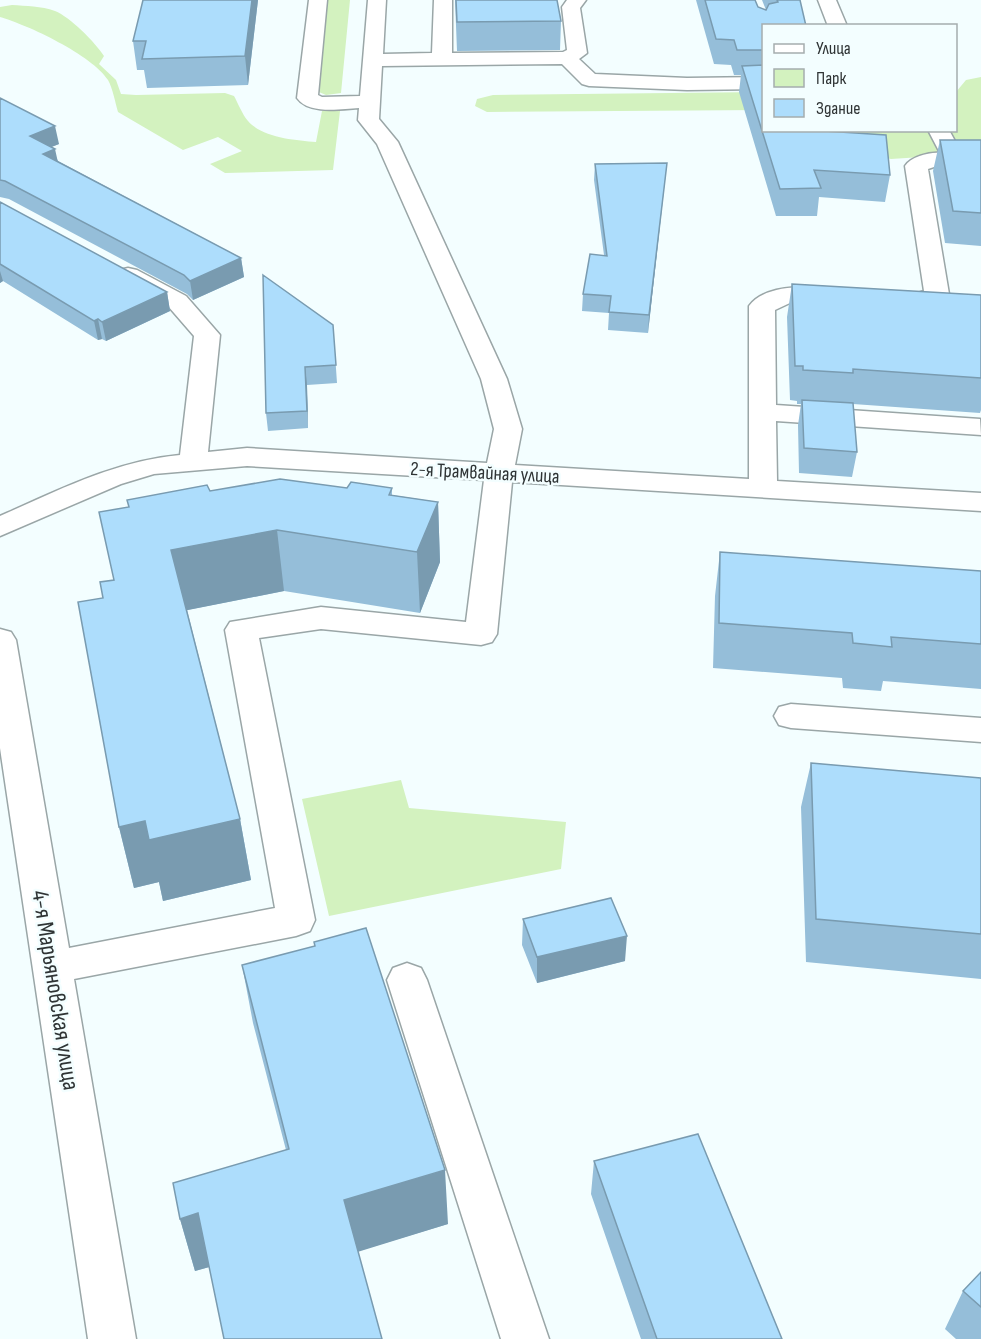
<svg xmlns="http://www.w3.org/2000/svg" width="981" height="1339" viewBox="0 0 981 1339" font-family="'Sofia Sans Condensed',sans-serif">
  <rect width="100%" height="100%" fill="#f3feff"/>
  <path fill="#d3f2bf" d="M 325,0 L 350,0 L 341,93 L 326,95 L 314,90 Z
    M 12,5 C 26,6 41,6 55,11 C 70,17 95,42 104,56 L 99,64 L 116,80 L 121,94 L 136,95 L 225,93 L 234,96 C 238,103 242,114 248,121 C 263,138 295,140 316,142 L 322,111 L 331,108 L 340,111 L 333,170 L 225,173 L 210,164 L 242,151 L 218,137 L 183,150 L 118,112 C 115,102 113,89 108,80 C 92,55 28,25 0,17 L 0,7 Z
    M 981,77 L 981,156 L 952,155 L 891,159 L 832,145 L 817,131 L 956,130 L 956,92 L 966,80 Z
    M 764,92 L 763,110 L 487,112 L 475,106 L 477,99 L 493,95 Z
    M 401,780 L 409,808 L 566,822 L 561,869 L 329,916 L 302,799 Z"/>
  <g fill="none" stroke-linecap="round" stroke-linejoin="round">
    <defs>
      <path id="minor" d="M 309,0 L 327,0 L 318,95 L 322,97 L 360,96 L 368,0 L 386,0 L 383,54 L 432,53 L 434,0 L 452,0 L 452,53 L 563,52 L 567,50 L 562,7 L 567,0 L 586,0 L 580,8 L 587,53 L 579,59 L 595,74 L 687,78 L 764,77 L 764,89 L 687,90 L 589,86 L 582,84 L 562,64 L 382,66 L 379,119 L 398,142 L 507,379 L 522,429 L 515,465 L 749,479 L 749,306 C 766,282 819,285 845,292 L 848,297 L 845,302 L 836,304 L 792,302 L 775,310 L 776,405 L 980,419 L 981,435 L 776,421 L 777,481 L 981,493 L 981,511 L 512,482 L 497,634 L 492,642 L 481,645 L 321,629 L 259,638 L 315,920 L 310,931 L 296,936 L 74,979 L 136,1339 L 88,1339 L 0,748 L 0,629 L 11,632 L 16,640 L 69,948 L 275,908 L 225,630 L 230,622 L 321,607 L 466,622 L 484,480 L 247,466 L 154,474 L 121,484 L 0,536 L 0,516 C 59,490 115,461 180,455 L 194,336 L 168,306 L 119,280 L 116,275 L 119,270 L 128,268 L 137,270 L 186,296 L 220,335 L 208,452 L 247,448 L 487,463 L 494,429 L 481,379 L 377,144 L 358,120 L 359,108 C 341,109 309,115 297,98 Z
        M 818,0 L 836,0 L 847,26 L 828,26 Z
        M 928,130 L 949,130 L 962,154 L 981,154 L 981,168 L 937,166 L 928,169 L 949,294 C 937,312 906,311 887,306 L 884,301 L 887,296 L 915,294 L 924,291 L 905,166 C 911,157 929,152 940,153 Z
        M 791,704 L 981,718 L 981,742 L 791,728 L 779,725 L 774,716 L 779,707 Z
        M 407,963 L 421,968 L 427,980 L 549,1339 L 501,1339 L 387,980 L 393,968 Z"/>
    </defs>
    <use href="#minor" stroke="#9aa6a7" stroke-width="3"/>
    <use href="#minor" fill="#fff" fill-rule="evenodd"/>
  </g>
  <path fill="#95bed9" d="M 258,0 L 248,85 L 147,88 L 144,70 L 137,70 L 133,41 Z
    M 455,0 L 557,0 L 561,21 L 560,50 L 457,51 Z
    M 696,0 L 755,0 L 758,7 L 766,10 L 762,0 L 800,0 L 764,26 L 764,130 L 890,175 L 885,202 L 819,197 L 817,216 L 776,216 L 739,92 L 741,75 L 734,75 L 731,65 L 714,64 Z
    M 0,98 L 59,144 L 51,147 L 58,161 L 241,258 L 244,277 L 193,300 L 187,294 L 9,199 L 0,197 Z
    M 940,140 L 981,140 L 981,246 L 945,243 L 933,171 Z
    M 667,163 L 648,333 L 608,330 L 609,313 L 582,311 L 583,294 L 604,255 L 594,180 L 595,164 Z
    M 0,202 L 167,292 L 170,311 L 106,341 L 102,339 L 98,340 L 3,281 L 0,283 Z
    M 792,284 L 981,295 L 981,410 L 980,413 L 853,404 L 857,452 L 852,477 L 799,473 L 798,425 L 801,404 L 797,404 L 797,401 L 790,400 L 787,317 Z
    M 333,325 L 337,383 L 307,385 L 308,428 L 268,431 L 266,413 Z
    M 347,488 L 392,488 L 392,495 L 438,502 L 440,562 L 420,613 L 284,591 L 187,610 L 240,819 L 251,880 L 163,901 L 159,882 L 134,888 L 119,827 L 114,580 L 210,491 Z
    M 720,552 L 981,571 L 981,689 L 883,681 L 881,691 L 843,688 L 842,678 L 713,668 L 715,596 Z
    M 811,763 L 981,778 L 981,979 L 806,962 L 801,807 Z
    M 523,919 L 625,961 L 537,983 L 522,945 Z
    M 242,965 L 448,1224 L 358,1251 L 209,1267 L 195,1271 L 180,1219 L 286,1150 L 253,1023 Z
    M 594,1161 L 782,1339 L 641,1339 L 591,1194 Z
    M 981,1272 L 981,1339 L 956,1339 L 945,1329 L 963,1291 Z"/>
  <path fill="#799bb0" d="M 252,0 L 258,0 L 248,85 L 245,56 Z
    M 55,126 L 59,144 L 34,154 L 30,136 Z
    M 55,149 L 59,167 L 43,154 Z
    M 667,163 L 665,179 L 648,333 L 649,315 Z
    M 241,258 L 244,277 L 193,300 L 190,281 Z
    M 0,271 L 3,281 L 0,283 Z
    M 167,292 L 170,311 L 106,341 L 102,322 Z
    M 98,319 L 102,339 L 98,340 L 94,321 Z
    M 305,367 L 307,385 L 308,428 L 307,411 Z
    M 438,502 L 440,562 L 420,613 L 417,552 Z
    M 277,530 L 284,591 L 183,611 L 171,550 Z
    M 240,819 L 251,880 L 163,901 L 159,882 L 134,888 L 119,827 L 145,821 Z
    M 627,936 L 625,961 L 537,983 L 537,957 Z
    M 445,1170 L 448,1224 L 351,1254 L 344,1200 Z
    M 198,1213 L 213,1266 L 195,1271 L 180,1219 Z"/>
  <path fill="#adddfc" stroke="#799bb0" stroke-width="1.5" d="M 143,0 L 252,0 L 245,56 L 142,59 L 146,41 L 133,41 Z
    M 456,0 L 557,0 L 561,21 L 457,22 Z
    M 705,0 L 755,0 L 758,7 L 766,10 L 769,4 L 778,2 L 777,0 L 800,0 L 806,26 L 764,26 L 764,50 L 737,50 L 734,40 L 716,39 Z
    M 764,65 L 764,130 L 809,130 L 886,135 L 890,175 L 814,170 L 821,188 L 780,189 L 742,66 Z
    M 0,98 L 55,126 L 30,136 L 55,149 L 43,154 L 241,258 L 190,281 L 184,275 L 5,181 L 0,180 Z
    M 940,140 L 981,140 L 981,213 L 953,211 Z
    M 667,163 L 649,315 L 609,312 L 611,296 L 583,294 L 590,254 L 607,256 L 595,164 Z
    M 0,202 L 167,292 L 102,322 L 98,319 L 94,321 L 0,264 Z
    M 263,275 L 333,325 L 336,365 L 305,367 L 307,411 L 266,413 Z
    M 792,284 L 981,295 L 981,378 L 853,369 L 853,373 L 803,370 L 803,366 L 795,366 Z
    M 802,400 L 853,403 L 857,452 L 804,448 Z
    M 280,479 L 347,488 L 351,482 L 392,488 L 389,495 L 438,502 L 417,552 L 277,530 L 171,550 L 240,819 L 149,840 L 145,821 L 119,827 L 78,602 L 103,598 L 100,582 L 114,580 L 99,512 L 129,507 L 127,500 L 207,485 L 210,491 Z
    M 720,552 L 981,571 L 981,644 L 891,637 L 892,647 L 853,643 L 852,633 L 719,623 Z
    M 811,763 L 981,778 L 981,934 L 816,919 Z
    M 611,898 L 627,936 L 537,957 L 523,919 Z
    M 366,928 L 445,1170 L 344,1200 L 382,1339 L 224,1339 L 198,1213 L 180,1219 L 173,1183 L 289,1149 L 242,965 L 315,946 L 314,942 Z
    M 698,1134 L 782,1339 L 657,1339 L 594,1161 Z
    M 981,1272 L 981,1307 L 963,1291 Z"/>
  <g text-anchor="middle" stroke-width="5" stroke-linejoin="round" paint-order="stroke">
    <g font-size="20" fill="#2f3435" stroke="#f3feff">
      <text transform="translate(485 472) rotate(3)" y="7">2-я Трамвайная улица</text>
    </g>
    <g font-size="24" fill="#2f3435" stroke="#f3feff">
      <text transform="translate(56 990) rotate(81)" y="8">4-я Марьяновская улица</text>
    </g>
  </g>
  <rect x="762" y="24" width="195" height="108" fill="#f3feff" stroke="#a5adae" stroke-width="1.5"/>
  <rect x="774" y="44" width="30" height="9" fill="#ffffff" stroke="#a5adae" stroke-width="1.5"/>
  <text x="816" y="54" font-size="18" fill="#2f3435">Улица</text>
  <rect x="774" y="69" width="30" height="18" fill="#d3f2bf" stroke="#a5adae" stroke-width="1.5"/>
  <text x="816" y="84" font-size="18" fill="#2f3435">Парк</text>
  <rect x="774" y="99" width="30" height="18" fill="#adddfc" stroke="#a5adae" stroke-width="1.5"/>
  <text x="816" y="114" font-size="18" fill="#2f3435">Здание</text>
</svg>
